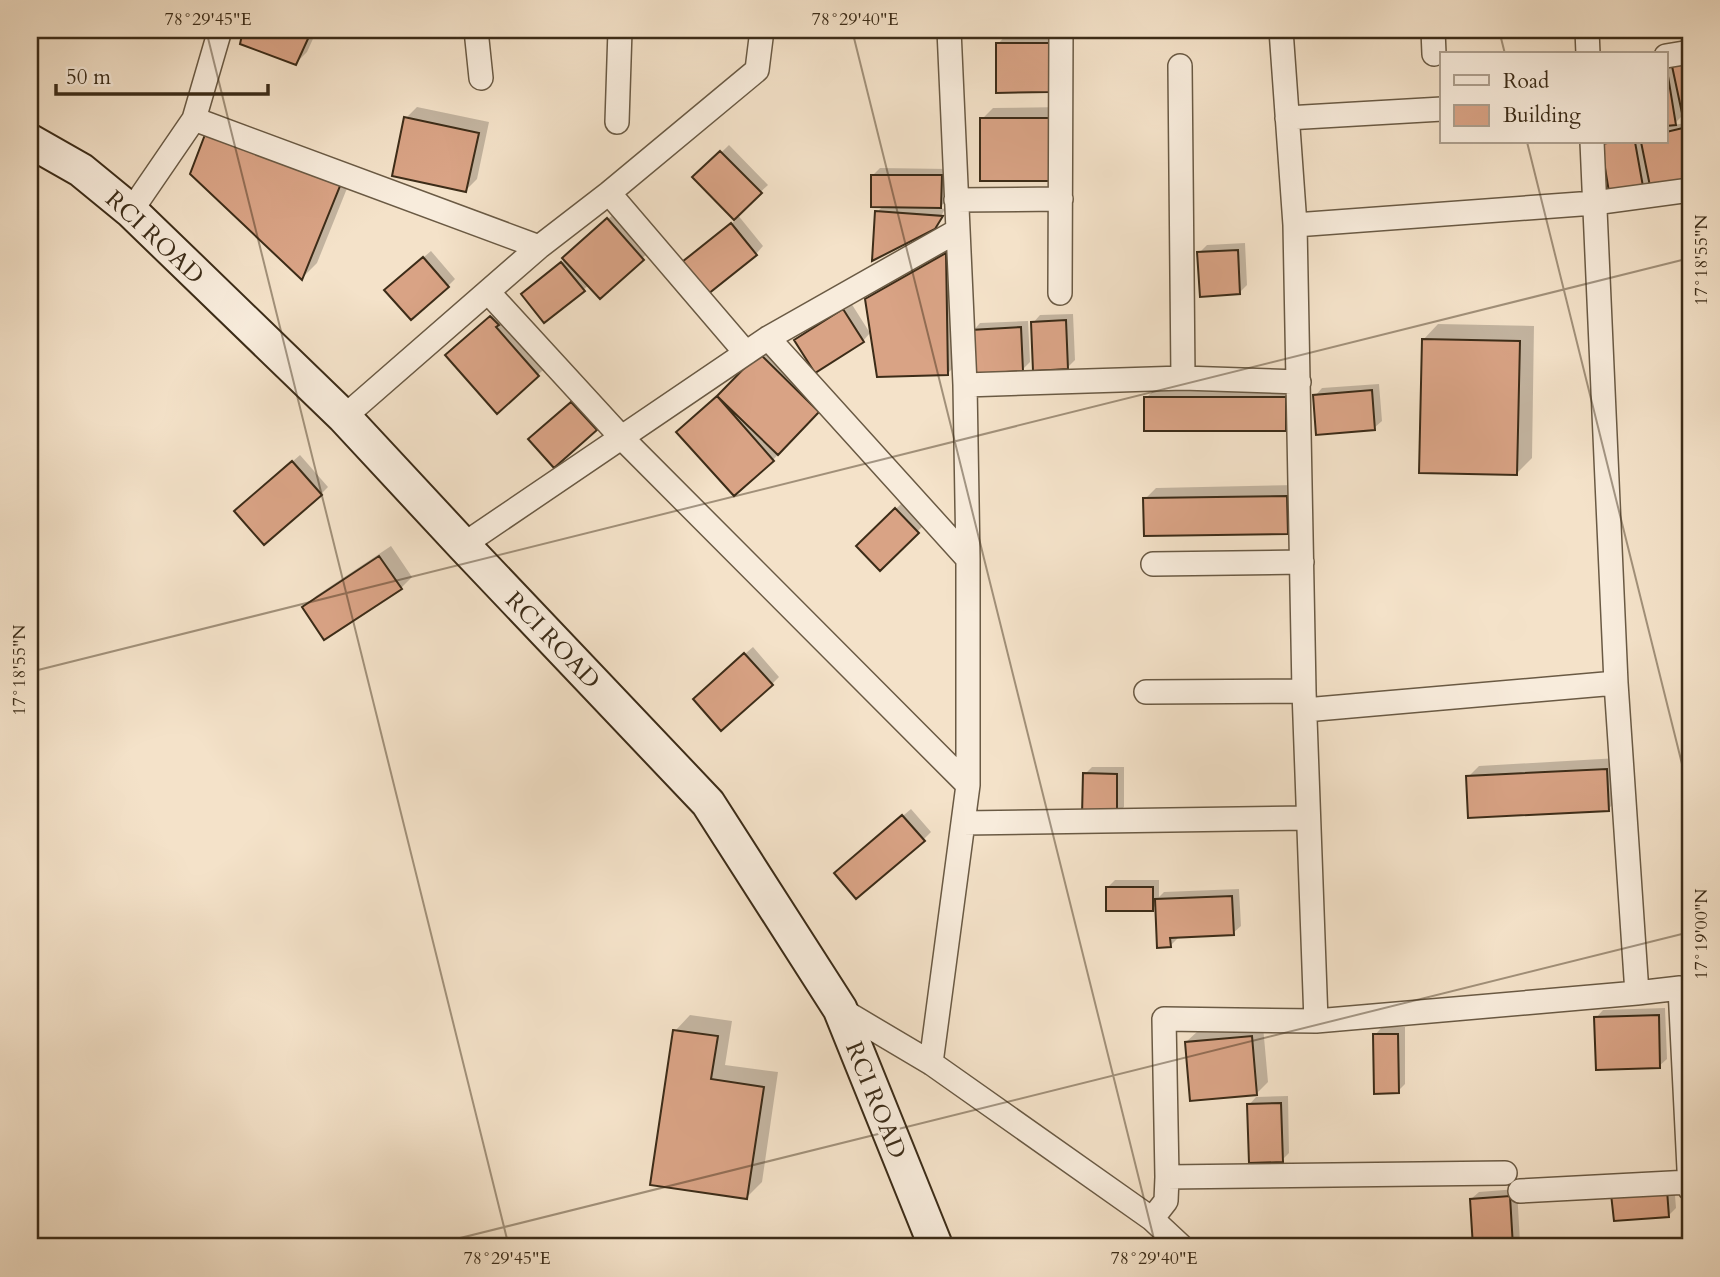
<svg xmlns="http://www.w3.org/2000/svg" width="1720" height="1277" viewBox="0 0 1720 1277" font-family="Cardo,serif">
  <rect width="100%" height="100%" fill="#f4e2c9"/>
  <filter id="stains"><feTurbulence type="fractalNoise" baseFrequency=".00286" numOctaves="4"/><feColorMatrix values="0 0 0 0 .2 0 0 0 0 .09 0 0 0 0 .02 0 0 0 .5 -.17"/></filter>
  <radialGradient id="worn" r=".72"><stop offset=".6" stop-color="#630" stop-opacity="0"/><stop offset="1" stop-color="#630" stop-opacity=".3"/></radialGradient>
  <path fill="#0003" fill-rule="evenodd" d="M 245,30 L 317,30 L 307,52 L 296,63 L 242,43 Z
    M 1005,36 L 1055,36 L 1056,83 L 1048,91 L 998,44 Z
    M 1690,55 L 1690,182 L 1651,182 L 1643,190 L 1603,144 L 1606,142 L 1666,142 L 1666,65 ZM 1684,114 L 1686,123 L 1673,125 Z
    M 417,107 L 489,122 L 477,179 L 466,190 L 406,118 Z
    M 1065,107 L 1065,168 L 982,119 L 993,108 Z
    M 222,118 L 356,166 L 317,263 L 302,278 Z
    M 729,145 L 768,185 L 737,214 L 763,246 L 756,254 L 692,255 L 736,220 L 695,178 Z
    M 880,168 L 949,169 L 948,199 L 939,208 L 945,209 L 936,225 L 877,212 L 883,206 L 873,175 Z
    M 616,212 L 650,251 L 600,297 L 589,285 L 545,321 L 531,287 L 566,259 L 572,251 Z
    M 957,243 L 959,362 L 947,374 L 866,300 L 878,288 Z
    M 1245,243 L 1247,285 L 1239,293 L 1199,253 L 1207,245 Z
    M 431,251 L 455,279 L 448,286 L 393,283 Z
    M 851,303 L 870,333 L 863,341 L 796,340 L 804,333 Z
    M 503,306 L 550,364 L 497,411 L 459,344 Z
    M 1073,314 L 1075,360 L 1067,368 L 1033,323 L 1040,315 Z
    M 1028,321 L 1030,362 L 1022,370 L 973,331 L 980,323 Z
    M 1438,324 L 1534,326 L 1532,458 L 1517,473 L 1423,340 Z
    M 772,343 L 829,399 L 783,447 L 784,448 L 773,460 L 734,494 L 690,421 L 729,386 Z
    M 1379,384 L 1382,421 L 1374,428 L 1315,396 L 1322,388 Z
    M 1157,387 L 1296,387 L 1296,418 L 1285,429 L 1146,398 Z
    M 579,396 L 603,422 L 596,429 L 538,432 Z
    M 300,455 L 328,487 L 321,494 L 244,504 Z
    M 1298,485 L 1299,520 L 1287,532 L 1145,499 L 1156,488 Z
    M 903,502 L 925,524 L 880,568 L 858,546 Z
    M 391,546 L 412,577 L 401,588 L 305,607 L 316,596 Z
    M 753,647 L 779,677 L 772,684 L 702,691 Z
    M 1618,758 L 1620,798 L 1608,809 L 1468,777 L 1479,766 Z
    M 1092,767 L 1124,767 L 1124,807 L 1116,815 L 1085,774 Z
    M 911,809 L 931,832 L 923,840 L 844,866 Z
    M 1115,880 L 1159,880 L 1159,897 L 1164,892 L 1239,889 L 1241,926 L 1233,933 L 1177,936 L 1178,938 L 1170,946 L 1157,904 L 1152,909 L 1107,888 Z
    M 1665,1008 L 1667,1059 L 1659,1066 L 1596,1018 L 1603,1010 Z
    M 690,1015 L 732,1021 L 725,1065 L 778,1072 L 762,1182 L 746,1198 L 675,1031 Z
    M 1263,1026 L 1268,1082 L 1256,1094 L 1186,1042 L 1198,1031 Z
    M 1382,1027 L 1405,1027 L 1405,1084 L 1398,1091 L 1375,1035 Z
    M 1288,1096 L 1289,1153 L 1282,1160 L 1249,1105 L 1256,1097 Z
    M 1674,1183 L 1676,1208 L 1669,1215 L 1615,1220 Z
    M 1517,1189 L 1520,1243 L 1516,1247 L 1474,1247 L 1471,1199 L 1479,1192 Z
    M 1677,1241 L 1678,1247 L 1622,1247 L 1625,1245 Z
    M 1559,1243 L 1560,1247 L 1532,1247 L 1535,1244 Z"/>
  <path fill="#d9a385" stroke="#3c2c18" stroke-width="2" d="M 243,30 L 312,30 L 296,65 L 240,44 Z
    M 996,43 L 1049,43 L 1049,92 L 996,93 Z
    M 1690,63 L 1690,126 L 1685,127 L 1672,66 Z
    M 1666,70 L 1667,70 L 1676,125 L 1666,126 Z
    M 404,117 L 479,133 L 466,192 L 392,176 Z
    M 980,118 L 1055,118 L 1054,181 L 980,181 Z
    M 1683,128 L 1690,169 L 1690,183 L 1651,191 L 1641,142 L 1666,142 L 1666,132 Z
    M 206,132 L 342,181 L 302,280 L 190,174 Z
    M 1614,142 L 1635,142 L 1644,192 L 1610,198 L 1601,144 Z
    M 720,151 L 762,193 L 734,220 L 692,177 Z
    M 871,175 L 942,175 L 941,208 L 871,207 Z
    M 875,211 L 943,216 L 935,229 L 872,261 Z
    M 607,218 L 644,260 L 600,299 L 562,258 Z
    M 731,223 L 757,255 L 708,294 L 682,262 Z
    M 1238,250 L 1240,294 L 1200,297 L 1197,252 Z
    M 946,253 L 948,375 L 877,377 L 865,299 Z
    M 423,257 L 449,287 L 411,320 L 384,290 Z
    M 561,262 L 585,291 L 544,323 L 521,294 Z
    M 843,309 L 864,342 L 815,373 L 794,340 Z
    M 490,316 L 499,325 L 496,327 L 539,376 L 497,414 L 445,355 Z
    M 1066,320 L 1068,369 L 1033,371 L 1031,322 Z
    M 1021,327 L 1023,371 L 973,374 L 971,330 Z
    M 1422,339 L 1520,341 L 1517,475 L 1419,473 Z
    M 759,353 L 819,412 L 778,455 L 717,396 Z
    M 1372,390 L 1375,430 L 1316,435 L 1313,395 Z
    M 717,396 L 774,461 L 734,496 L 676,432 Z
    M 1144,397 L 1286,397 L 1286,431 L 1144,431 Z
    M 571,402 L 597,430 L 554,468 L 528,439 Z
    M 292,461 L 322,495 L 264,545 L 234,511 Z
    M 1287,496 L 1288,534 L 1144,536 L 1143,498 Z
    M 895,508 L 919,533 L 880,571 L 856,546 Z
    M 379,556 L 402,589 L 324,640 L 302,607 Z
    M 744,653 L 773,685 L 721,731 L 693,699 Z
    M 1607,769 L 1609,811 L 1468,818 L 1466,776 Z
    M 1083,773 L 1117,774 L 1117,816 L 1082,816 Z
    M 902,815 L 925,841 L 856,899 L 834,873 Z
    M 1106,887 L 1153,887 L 1153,911 L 1106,911 Z
    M 1232,896 L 1234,935 L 1170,938 L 1171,947 L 1157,948 L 1155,899 Z
    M 1659,1015 L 1660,1068 L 1596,1070 L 1594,1017 Z
    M 673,1030 L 718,1036 L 711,1079 L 764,1087 L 747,1199 L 650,1185 Z
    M 1373,1034 L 1398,1034 L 1399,1093 L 1374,1094 Z
    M 1252,1036 L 1257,1095 L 1190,1101 L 1185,1042 Z
    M 1281,1103 L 1283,1162 L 1249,1163 L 1247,1104 Z
    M 1667,1190 L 1669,1217 L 1614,1221 L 1611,1194 Z
    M 1510,1196 L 1513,1247 L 1473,1247 L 1470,1199 Z"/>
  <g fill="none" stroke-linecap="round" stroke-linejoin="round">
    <defs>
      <path id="street" d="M 220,30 L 194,119 L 539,247 L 344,417
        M 476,30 L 481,78
        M 1281,30 L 1295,225 L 1304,691 L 1316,1021
        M 1433,30 L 1434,54
        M 1587,30 L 1588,54
        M 1666,56 L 1690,52
        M 1180,66 L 1183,378
        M 1287,118 L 1442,109
        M 617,122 L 620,30
        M 609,193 L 746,353
        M 956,200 L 1061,199
        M 131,211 L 194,119
        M 1295,225 L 1594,203 L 1690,190
        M 539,247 L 609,193 L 757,70 L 762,30
        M 488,292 L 622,438 L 968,785
        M 1060,293 L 1061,30
        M 768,338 L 968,559
        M 965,385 L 1183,378 L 1299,382
        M 463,545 L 768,338 L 957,231
        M 1153,564 L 1302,562
        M 1616,683 L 1637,993 L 1680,988 L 1690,1189
        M 1146,692 L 1304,691
        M 1305,710 L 1616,683 L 1592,142
        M 963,823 L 1308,818
        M 840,1009 L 931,1063 L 1152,1219 L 1182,1247
        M 931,1063 L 968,785 L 968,559 L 965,385 L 949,30
        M 1167,1177 L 1505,1173
        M 1520,1191 L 1690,1182
        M 1152,1219 L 1166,1201 L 1167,1177 L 1164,1019 L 1316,1021 L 1637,993"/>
      <path id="secondary" d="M 30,141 L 81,170 L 131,211 L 344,417 L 463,545 L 708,803 L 840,1009 L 936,1247"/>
    </defs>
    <use href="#street" stroke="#6a5a44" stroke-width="26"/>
    <use href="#secondary" stroke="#3c2c18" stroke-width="37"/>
    <use href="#street" stroke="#f8ecdc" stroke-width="23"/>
    <use href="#secondary" stroke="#f8ecdc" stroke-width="33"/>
  </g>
  <path fill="none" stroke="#3c2c18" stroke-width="2" stroke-opacity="0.45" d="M 206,30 L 509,1247M 852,30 L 1156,1247M 1499,30 L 1505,54M 1527,142 L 1690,796M 30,672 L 1690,258M 424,1247 L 1690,932"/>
  <g text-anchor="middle" stroke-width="6" stroke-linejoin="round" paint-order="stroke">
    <g font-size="24" fill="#3c2c18" stroke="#f8ecdc">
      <text transform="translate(155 237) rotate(43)" y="8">RCI ROAD</text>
      <text transform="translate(553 640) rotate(46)" y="8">RCI ROAD</text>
      <text transform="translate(876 1100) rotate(68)" y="8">RCI ROAD</text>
    </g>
  </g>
  <rect width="1720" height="1277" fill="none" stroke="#f4e2c9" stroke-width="77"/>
  <rect x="1440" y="52" width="228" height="91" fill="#f8ecdc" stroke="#ad9f8e" stroke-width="2"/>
  <rect x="1454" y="75" width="35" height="10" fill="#f8ecdc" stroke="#ad9f8e" stroke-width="2"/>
  <text x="1503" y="88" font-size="21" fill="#3c2c18">Road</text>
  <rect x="1454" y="105" width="35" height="21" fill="#d9a385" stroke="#ad9f8e" stroke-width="2"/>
  <text x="1503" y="122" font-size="21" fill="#3c2c18">Building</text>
  <path d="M56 84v10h212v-10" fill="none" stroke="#3c2c18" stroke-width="3.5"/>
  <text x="66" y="84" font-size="21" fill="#3c2c18" stroke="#f8ecdc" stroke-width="5" paint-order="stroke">50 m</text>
  <rect x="38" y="38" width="1644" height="1200" fill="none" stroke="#3c2c18" stroke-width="2.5"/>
  <g font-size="18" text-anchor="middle" fill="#3c2c18">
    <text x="208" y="25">78°29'45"E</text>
    <text x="855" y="25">78°29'40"E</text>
    <text transform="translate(1701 260) rotate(-90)" y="6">17°18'55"N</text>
    <text transform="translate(19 670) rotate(-90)" y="6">17°18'55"N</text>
    <text transform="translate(1701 934) rotate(-90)" y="6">17°19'00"N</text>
    <text x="507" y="1264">78°29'45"E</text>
    <text x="1154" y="1264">78°29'40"E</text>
  </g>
  <rect width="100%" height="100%" filter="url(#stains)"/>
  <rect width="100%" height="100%" fill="url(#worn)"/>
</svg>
